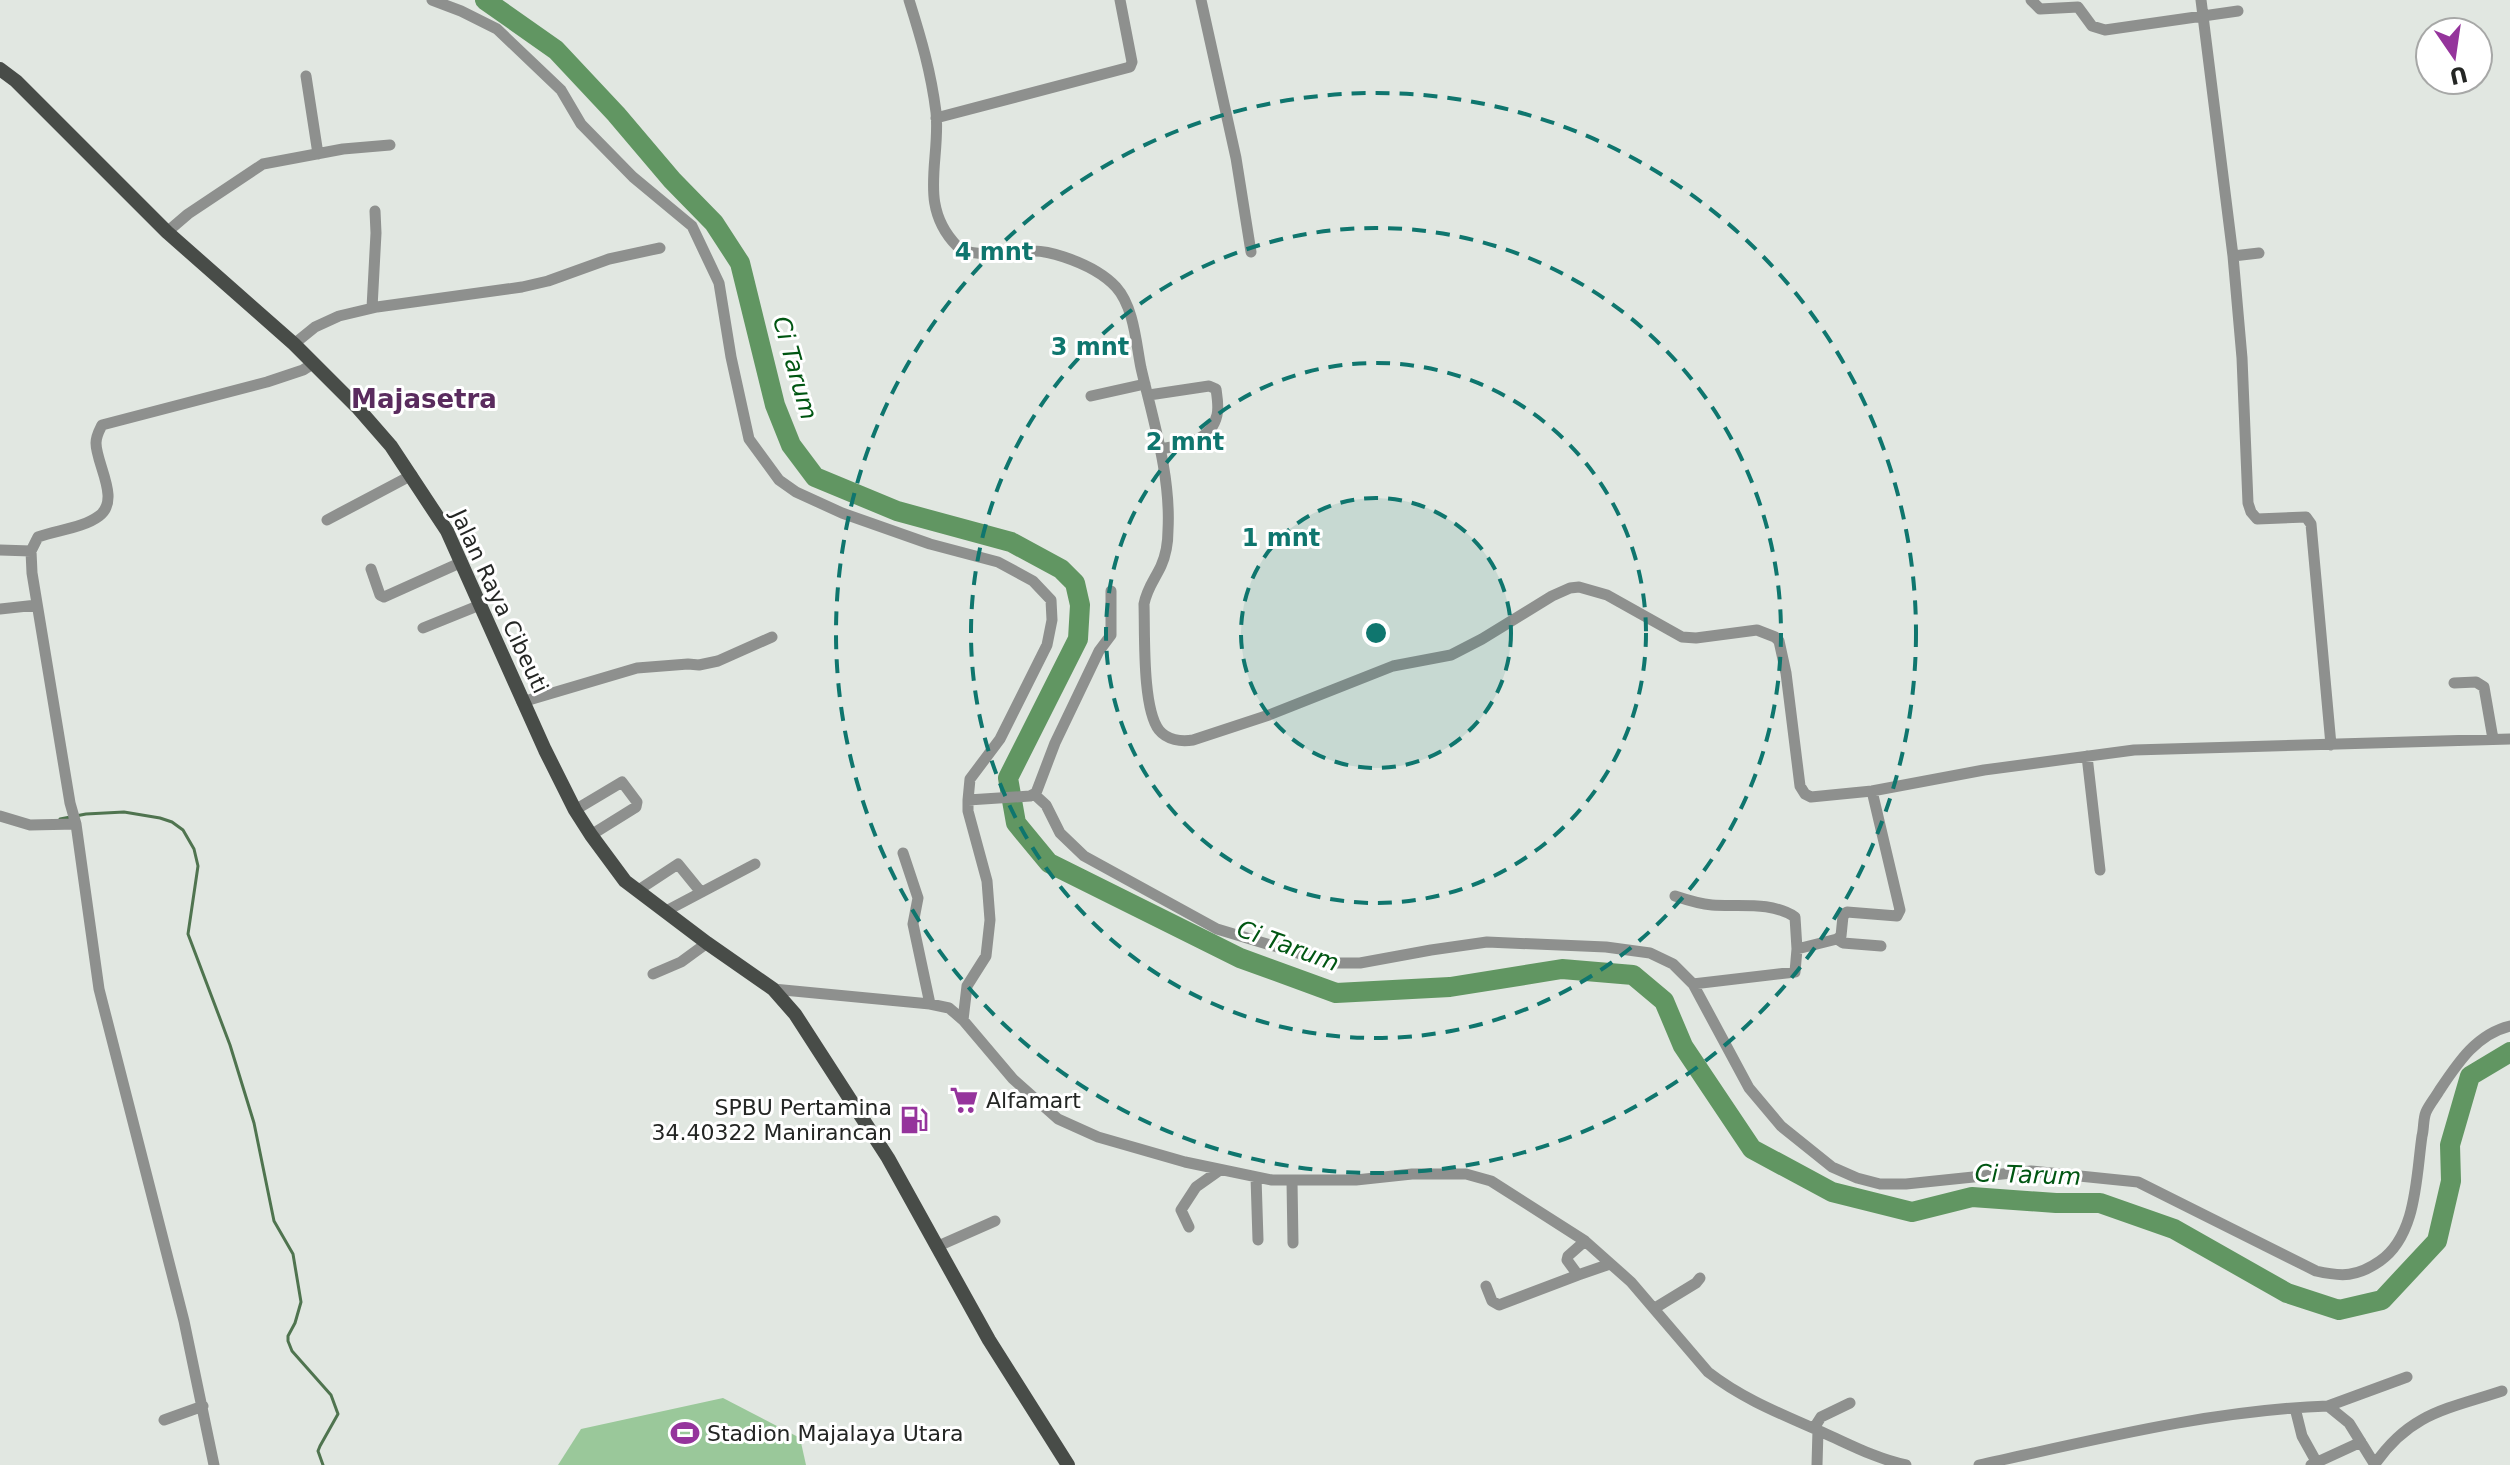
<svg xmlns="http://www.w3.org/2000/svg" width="2510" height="1465" viewBox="0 0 2510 1465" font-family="'DejaVu Sans',sans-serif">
  <rect width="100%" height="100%" fill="#e1e7e1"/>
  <path fill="#9ac89a" d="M 723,1398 L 800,1438 L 806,1465 L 558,1465 L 581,1429 Z"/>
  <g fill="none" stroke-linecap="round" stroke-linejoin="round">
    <path stroke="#4f744f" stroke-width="3" d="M 60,819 L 86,814 L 124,812 L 160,818 L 172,822 L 183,830 L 194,849 L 198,866 L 188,934 L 230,1045 L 254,1123 L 274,1221 L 293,1254 L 301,1302 L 295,1323 L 288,1336 L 288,1341 L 292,1351 L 331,1395 L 338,1414 L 320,1446 L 318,1451 L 323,1465"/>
    <path stroke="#619662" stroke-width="20" d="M 485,0 L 556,50 L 616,114 L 672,180 L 714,223 L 740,263 L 775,405 L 791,445 L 815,477 L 897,511 L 1011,542 L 1061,569 L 1075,583 L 1080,605 L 1078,639 L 1008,778 L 1016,823 L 1049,863 L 1240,958 L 1336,993 L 1450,987 L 1562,969 L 1633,975 L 1664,1001 L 1683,1046 L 1752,1149 L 1832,1192 L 1912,1212 L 1972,1197 L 2056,1203 L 2100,1203 L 2174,1229 L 2287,1293 L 2339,1310 L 2382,1300 L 2437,1241 L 2451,1181 L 2450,1145 L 2470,1076 L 2510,1052"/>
    <path stroke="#8e908e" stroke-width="11" d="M 432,0 L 461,11 L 497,29 L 561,90 L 581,124 L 633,177 L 692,226 L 719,283 L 731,357 L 749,439 L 779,480 L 796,492 L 842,513 L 930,544 L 998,562 L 1033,581 L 1051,600 L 1052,620 L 1047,645 L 1000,739 L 970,779 L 968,800 L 1030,796 L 1036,793 L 1055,743 L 1099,651 L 1111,635 L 1111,591
      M 909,0 C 921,38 931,72 936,112 C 941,160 917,205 957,246 C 971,260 1015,250 1034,251 C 1044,251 1055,254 1064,257 C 1082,263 1103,273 1116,287 C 1134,307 1136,343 1141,368 C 1153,420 1171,476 1168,530 C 1168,542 1166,555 1161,566 C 1155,579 1147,588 1144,604 C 1145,633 1142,708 1159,730 C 1167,740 1181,742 1193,740 L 1269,715 L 1393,666 L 1451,655 L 1482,639 L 1552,596 L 1570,588 L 1579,587 L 1607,595 L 1682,637 L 1696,638 L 1757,630 L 1775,637 L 1779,641 L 1786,673 L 1800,786 L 1805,794 L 1811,797 L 1872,791 L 1984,770 L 2134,750 L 2510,739
      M 1201,0 L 1236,158 L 1251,252
      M 2031,0 L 2040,9 L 2078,7 L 2092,26 L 2105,30 L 2238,11
      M 2201,0 L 2233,256 L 2242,358 L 2248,503 L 2251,512 L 2257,519 L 2306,517 L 2311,524 L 2331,745
      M 306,76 L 318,154
      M 936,118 L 1130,67 L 1132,62 L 1120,0
      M 167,232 L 188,214 L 263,164 L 343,149 L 390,145
      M 2233,256 L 2259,253
      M 372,308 L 376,233 L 375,211
      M 294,344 L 315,327 L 339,316 L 377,307 L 522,287 L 548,281 L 609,259 L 660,248
      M 1149,395 L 1209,386 L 1216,389 C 1217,396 1219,407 1217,415 C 1211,442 1183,445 1160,449
      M 1091,396 L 1145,384
      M 327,520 L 412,475
      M 0,550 L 31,551
      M 371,569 L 380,595 L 384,597 L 462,562
      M 0,609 L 37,605
      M 423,628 L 480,605
      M 2454,683 L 2476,682 L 2484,687 L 2493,739
      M 522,702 L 637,668 L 688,664 L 699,665 L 718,661 L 772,637
      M 2087,756 L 2100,870
      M 1034,794 L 1046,805 L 1060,833 L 1084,856 L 1217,929 L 1331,963 L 1360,963 L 1431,950 L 1487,942 L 1606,947 L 1650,953 L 1673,964 L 1693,984 L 1749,1088 L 1781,1126 L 1832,1167 L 1857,1178 L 1880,1184 L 1906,1184 L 2031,1171 L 2138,1182 L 2316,1271 C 2342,1277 2357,1277 2380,1261 C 2417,1235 2416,1177 2422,1136 C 2424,1129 2423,1119 2426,1112 C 2429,1105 2435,1098 2439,1091 C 2457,1064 2476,1034 2510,1026
      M 575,810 L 622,782 L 637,802 L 636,807 L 591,835
      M 0,816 L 30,825 L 76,824
      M 903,853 L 918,898 L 913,924 L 930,1004
      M 637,891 L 678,864 L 700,891
      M 1675,896 C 1687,900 1700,904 1712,905 C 1739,907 1771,901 1795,917 L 1797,949 L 1837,939 L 1841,936 L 1843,916 L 1847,912 L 1897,916 L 1900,910 L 1872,791
      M 666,911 L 755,864
      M 1837,939 L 1843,943 L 1881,946
      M 653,974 L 681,962 L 707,943
      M 1693,984 L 1795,972 L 1797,949
      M 773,989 L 930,1004 L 949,1008 L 963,1020 L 1013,1079 L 1058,1119 L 1098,1137 L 1185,1162 L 1272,1180 L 1356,1180 L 1412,1174 L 1466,1174 L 1491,1181 L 1585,1241 L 1631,1282 L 1708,1372 C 1744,1400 1784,1415 1824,1433 C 1851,1445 1877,1459 1906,1465
      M 963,1020 L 967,986 L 986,956 L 990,920 L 987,881 L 968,811 L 968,800
      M 1256,1177 L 1258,1240
      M 1292,1181 L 1293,1243
      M 1189,1227 L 1181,1210 L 1196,1187 L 1220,1170
      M 1585,1241 L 1568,1256 L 1567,1260 L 1578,1275 L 1610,1264
      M 936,1247 L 995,1221
      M 1486,1286 L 1492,1301 L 1499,1305 L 1578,1275
      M 1655,1308 L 1696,1283 L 1700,1278
      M 2328,1406 L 2407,1377
      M 2295,1408 L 2302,1436 L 2317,1463
      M 164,1420 L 203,1406
      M 1814,1428 L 1821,1417 L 1850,1403
      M 2375,1464 C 2410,1413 2447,1409 2502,1391
      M 214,1465 L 184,1321 L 99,989 L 76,824 L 70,803 L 32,573 L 31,551 L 38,537 C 57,530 83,528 99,516 C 121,500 96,464 96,443 C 96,436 99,431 102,425 L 267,382 L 303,370 L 314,363
      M 1817,1465 L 1818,1430
      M 1979,1465 C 2094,1440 2211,1410 2328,1406 L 2349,1423 L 2375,1465
      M 2311,1465 L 2361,1442"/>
    <path stroke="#484c48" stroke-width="14" d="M 0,69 L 16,81 L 167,232 L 294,344 L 357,407 L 391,446 L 447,531 L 545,750 L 575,810 L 591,835 L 625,881 L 707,943 L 773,989 L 795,1014 L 888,1158 L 989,1340 L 1068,1465"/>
  </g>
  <circle cx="1376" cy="633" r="135" fill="#0f766e" fill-opacity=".12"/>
  <g fill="none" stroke="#0f766e" stroke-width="4" stroke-dasharray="14 10">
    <circle cx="1376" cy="633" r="135"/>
    <circle cx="1376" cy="633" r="270"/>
    <circle cx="1376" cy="633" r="405"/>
    <circle cx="1376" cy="633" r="540"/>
  </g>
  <defs>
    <symbol id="supermarket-bare" viewBox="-9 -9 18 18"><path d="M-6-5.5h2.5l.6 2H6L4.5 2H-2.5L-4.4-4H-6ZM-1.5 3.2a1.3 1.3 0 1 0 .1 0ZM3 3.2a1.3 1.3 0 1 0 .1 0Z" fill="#95349c" stroke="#fff" stroke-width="2.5" paint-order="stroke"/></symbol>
    <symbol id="fuel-bare" viewBox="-9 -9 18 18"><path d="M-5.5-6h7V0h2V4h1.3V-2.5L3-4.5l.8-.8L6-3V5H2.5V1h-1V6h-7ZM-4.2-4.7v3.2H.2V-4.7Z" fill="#95349c" stroke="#fff" stroke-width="2.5" paint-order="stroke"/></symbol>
    <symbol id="stadium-bare" viewBox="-9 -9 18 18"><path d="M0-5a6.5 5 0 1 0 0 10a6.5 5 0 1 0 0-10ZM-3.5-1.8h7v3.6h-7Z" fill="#95349c" stroke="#fff" stroke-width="2.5" paint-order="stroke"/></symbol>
  </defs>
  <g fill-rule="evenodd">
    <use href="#supermarket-bare" x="944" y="1080" width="40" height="40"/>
    <use href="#fuel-bare" x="894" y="1100" width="40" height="40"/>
    <use href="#stadium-bare" x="665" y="1413" width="40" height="40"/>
  </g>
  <g text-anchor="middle" stroke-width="6" stroke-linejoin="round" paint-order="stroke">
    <g font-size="22" fill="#242624" stroke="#fff">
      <text transform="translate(500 601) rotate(65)" y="8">Jalan Raya Cibeuti</text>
    </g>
    <g font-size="22" fill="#242624" stroke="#fff" text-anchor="start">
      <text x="986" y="1108">Alfamart</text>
      <text x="892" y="1115" text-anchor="end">SPBU Pertamina<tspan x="892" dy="25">34.40322 Manirancan</tspan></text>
      <text x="707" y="1441">Stadion Majalaya Utara</text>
    </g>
    <g font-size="24" font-style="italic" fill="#005612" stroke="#fff">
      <text transform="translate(795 368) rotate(74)" y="8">Ci Tarum</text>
      <text transform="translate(1288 946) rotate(20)" y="8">Ci Tarum</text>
      <text transform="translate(2028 1175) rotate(2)" y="8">Ci Tarum</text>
    </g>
    <g font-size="26" font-weight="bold" fill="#5a2b5e" stroke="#fff">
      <text x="424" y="408">Majasetra</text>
    </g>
  </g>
  <circle cx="1376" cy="633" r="12" fill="#0f766e" stroke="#fff" stroke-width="4"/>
  <g font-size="24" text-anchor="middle" font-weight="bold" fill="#0f766e" stroke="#fff" stroke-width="6" stroke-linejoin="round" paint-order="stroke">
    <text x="994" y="260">4 mnt</text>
    <text x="1090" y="355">3 mnt</text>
    <text x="1185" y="450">2 mnt</text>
    <text x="1281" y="546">1 mnt</text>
  </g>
  <g transform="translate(2454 56) rotate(167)"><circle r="38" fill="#ffffff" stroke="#a7a8a7" stroke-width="2"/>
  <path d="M0-6L14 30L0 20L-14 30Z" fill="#95349c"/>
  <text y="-12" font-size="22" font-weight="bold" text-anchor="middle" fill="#242624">U</text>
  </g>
</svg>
